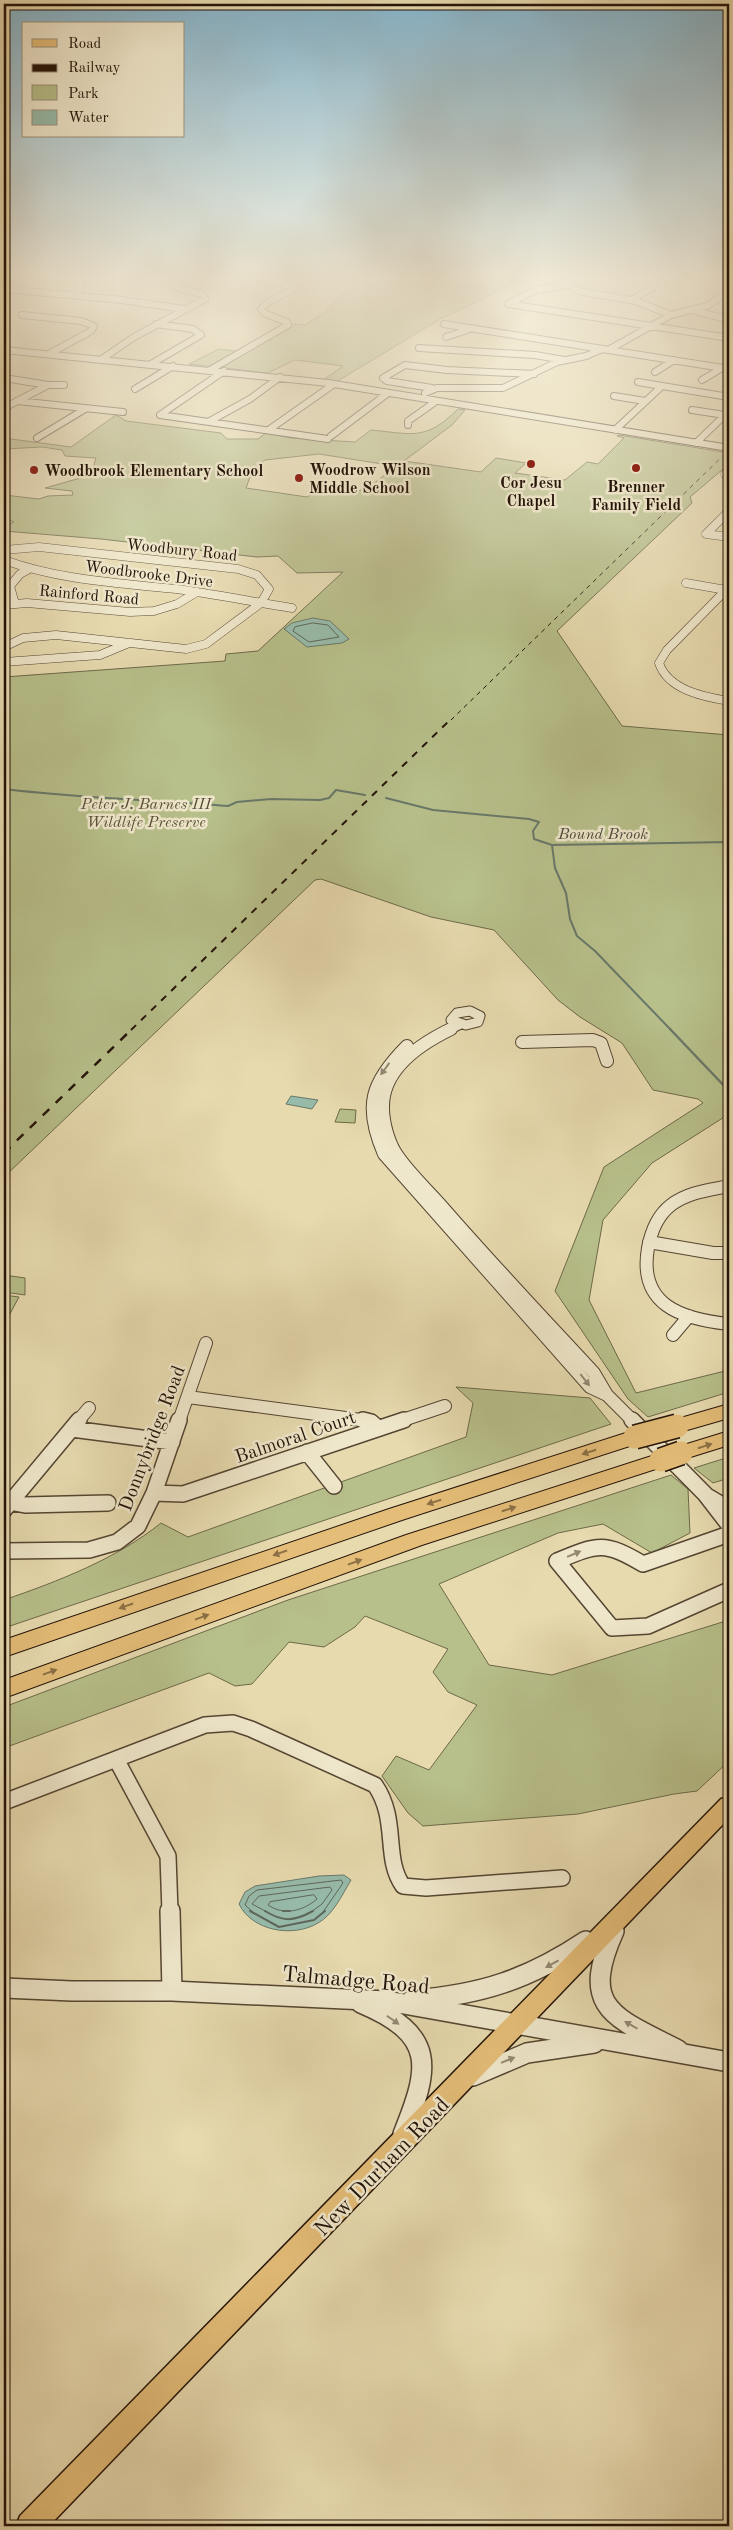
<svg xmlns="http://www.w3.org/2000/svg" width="733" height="2530" viewBox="0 0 733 2530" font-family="'Old Standard TT',serif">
  <rect width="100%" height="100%" fill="#e7daaf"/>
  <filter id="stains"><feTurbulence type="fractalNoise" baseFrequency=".004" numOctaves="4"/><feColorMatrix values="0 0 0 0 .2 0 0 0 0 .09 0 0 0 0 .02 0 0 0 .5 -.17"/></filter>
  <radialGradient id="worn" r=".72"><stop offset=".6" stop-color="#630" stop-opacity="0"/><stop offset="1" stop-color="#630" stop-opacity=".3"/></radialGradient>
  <path fill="#b7bf8a" stroke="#6d6949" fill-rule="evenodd" d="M 352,276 L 524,276 L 487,297 L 440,319 L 336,382 L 323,380 L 343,366 L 295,360 L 268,373 L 189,364 L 219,349 L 244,352 L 294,324 L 305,325 L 324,313 L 353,284 Z
    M 458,409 L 465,410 L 452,425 L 404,461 L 481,472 L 496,458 L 526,463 L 515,473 L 565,480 L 587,462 L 598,464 L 624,438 L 617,436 L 619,435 L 729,453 L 729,464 L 690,497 L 692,503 L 557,631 L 622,726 L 729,735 L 729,1114 L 652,1163 L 603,1220 L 589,1300 L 636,1393 L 729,1370 L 729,1392 L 648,1417 L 628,1399 L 555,1291 L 604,1167 L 703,1103 L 698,1099 L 653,1090 L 622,1043 L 580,1017 L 558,1000 L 494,930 L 431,917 L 321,879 L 315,880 L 4,1177 L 4,677 L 225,661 L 226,654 L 258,651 L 343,572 L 297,573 L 278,556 L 257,557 L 101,539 L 4,531 L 4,527 L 14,522 L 4,518 L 4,495 L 39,499 L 48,496 L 73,495 L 72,491 L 45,488 L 91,475 L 96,458 L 65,456 L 62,450 L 42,447 L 4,449 L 4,438 L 71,447 L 116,415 L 126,421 L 221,433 L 227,439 L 258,439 L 266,433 L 291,438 L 355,442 L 371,430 C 413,434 426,441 458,409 ZM 319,454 L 395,466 C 381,478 368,491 349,493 C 335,495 318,489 307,497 L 246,488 L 253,469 L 265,460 Z
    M 340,1109 L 356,1110 L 355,1123 L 335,1122 Z
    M 4,1275 L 25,1278 L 25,1295 L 4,1292 Z
    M 4,1295 L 19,1297 L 5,1323 L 4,1323 Z
    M 456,1387 L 590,1398 L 611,1424 L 4,1628 L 4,1600 C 59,1581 116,1559 161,1523 L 188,1537 L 466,1437 L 473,1403 Z
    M 729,1457 L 729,1478 L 713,1483 L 694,1468 Z
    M 671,1475 L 688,1489 L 690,1533 L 652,1553 L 603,1524 L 558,1533 L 439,1584 L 489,1665 L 552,1675 L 729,1620 L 729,1761 L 697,1791 L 674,1794 L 578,1814 L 423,1826 L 408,1813 L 382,1776 L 396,1756 L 429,1770 L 477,1705 L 448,1692 L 433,1672 L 448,1649 L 365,1616 L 355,1627 L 324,1647 L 289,1642 L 252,1684 L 235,1686 L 209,1673 L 4,1748 L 4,1707 L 288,1600 Z"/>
  <path fill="#97bbaa" stroke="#697869" d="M 313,618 L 330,621 L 349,639 L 342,643 L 307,647 L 284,629 L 292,623 Z
    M 291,1096 L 318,1100 L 312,1109 L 286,1104 Z
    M 344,1875 L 351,1880 C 342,1895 333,1915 318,1923 C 293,1938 252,1931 239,1904 L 245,1892 L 255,1886 L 319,1876 Z"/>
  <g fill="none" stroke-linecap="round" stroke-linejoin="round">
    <path stroke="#5d6759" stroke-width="1" d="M 313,623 L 328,625 L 339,637 L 309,642 L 293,631 L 295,627 Z
      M 314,1895 L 317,1899 C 303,1911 284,1916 268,1905 L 270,1902 Z
      M 253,1912 L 245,1905 L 249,1896 L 257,1890 L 341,1880 L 343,1883 L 323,1912
      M 267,1912 L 252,1904 L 259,1896 L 330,1887 L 332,1890 L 322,1904 L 311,1912"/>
    <path stroke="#5d6759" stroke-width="2" d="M 250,1911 L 279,1927 L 314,1920 L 325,1911
      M 265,1911 C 283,1922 293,1922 313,1911
      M 283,1911 L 290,1911"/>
    <path stroke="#697869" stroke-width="2" d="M 4,789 C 78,798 153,800 228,806 L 237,802 L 271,799 L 320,800 L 329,798 L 336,790 L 365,795
      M 386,798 L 433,810 L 529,819 L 539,822 L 533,831 L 534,839 L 552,845 L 729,842
      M 552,845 L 555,868 L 566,893 L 570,919 L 577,936 L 595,951 L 671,1030"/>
    <path stroke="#697869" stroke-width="2.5" d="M 670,1029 L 729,1091"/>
    <defs>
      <path id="minor-far5" d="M 568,276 L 565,282 L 578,291 L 636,301 L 671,315
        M 4,283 L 21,276
        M 567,285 L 535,290 L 508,304 L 729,338
        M 4,289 L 122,300 L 184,309
        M 70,295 L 81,288 L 81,284
        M 631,300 L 652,288 L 656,276
        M 693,310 L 729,320
        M 22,315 L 81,321 L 94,326 L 91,331 L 49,354
        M 444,324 L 729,369
        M 446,337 L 467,330
        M 419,348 L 535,355 L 564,360
        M 4,350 L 328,383 L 729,448
        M 608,350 L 671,315 L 707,306 L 729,291
        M 102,359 L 134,337 L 205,299 L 202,294 L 177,288 L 160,276
        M 151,364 L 201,335 L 193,329 L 156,324
        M 210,370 L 288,325 L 287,322 L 266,314 L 261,309 L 267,303 L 295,288 L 255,276
        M 224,371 L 160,415 L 328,439
        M 655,372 L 674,360
        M 4,378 L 48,385 L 4,408
        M 702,380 L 722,368
        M 638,382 L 729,397
        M 48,385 L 64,385
        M 432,388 L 387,381 L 383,378 L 405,365 L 447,370 L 534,374
        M 135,389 L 173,366
        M 425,393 L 437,388 L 503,388 L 557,362 L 586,356 L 602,349
        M 614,396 L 645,401
        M 17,401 L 123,412
        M 692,410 L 725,415
        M 210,421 L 250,399 L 280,377
        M 408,425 L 408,421 L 435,402
        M 270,429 L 334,384
        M 615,430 L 661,387
        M 331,436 L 388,393
        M 37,438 L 85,409
        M 696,443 L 729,411
        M 726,473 L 729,470"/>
      <path id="minor-far4" d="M 728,471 L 725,474 L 729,474
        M 729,511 L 706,534 L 729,537
        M 4,550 L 39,547 L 238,569 L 257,575 L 269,589 L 261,603 L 206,644 L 186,649 L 56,635 L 23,638 L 4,647
        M 4,560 C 59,580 118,583 176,589 C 215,594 253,602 292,608
        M 686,583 L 726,590
        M 729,587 L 667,650 L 659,663 C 668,690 704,697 729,701
        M 15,604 L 10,586 L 20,574 L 29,569
        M 4,605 L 27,603 L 130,612 L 154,611 L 177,604 L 197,592
        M 4,662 L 100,655 L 129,643"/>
      <path id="minor-far3" d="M 470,1011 L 480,1016 L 478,1022 L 466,1025 L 451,1020 L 457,1013 Z
        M 448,1030 L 461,1024"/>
      <path id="minor-far2" d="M 451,1029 C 420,1044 382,1069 383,1108 C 383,1122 388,1140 395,1152 C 408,1173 429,1191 445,1210 C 493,1265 544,1319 594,1373 L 607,1395 L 633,1421
        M 522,1042 L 593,1040 L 601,1043 L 607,1061
        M 407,1046 C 371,1082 363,1106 384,1154 L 590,1387 L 607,1395
        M 729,1186 C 709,1190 688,1192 671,1205 C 658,1215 651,1232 648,1248 C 638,1305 681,1319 729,1324
        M 649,1242 L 713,1253 L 729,1253
        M 673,1335 L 689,1316
        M 188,1397 L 368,1421
        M 78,1421 L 89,1408
        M 179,1421 L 206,1343
        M 400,1421 L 445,1406"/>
      <path id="minor-far1" d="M 363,1420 L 371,1422 L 378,1428
        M 632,1420 L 705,1494 L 729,1525
        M 72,1429 L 172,1442
        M 307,1452 L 334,1486
        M 154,1493 L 183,1494 L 404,1420
        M 707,1496 L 729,1509
        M 9,1502 L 25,1505 L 108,1503
        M 4,1510 L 79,1420
        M 729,1534 L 643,1564 C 604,1541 598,1544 557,1561 L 612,1628 L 648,1626 L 729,1590
        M 4,1551 L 89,1550 L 117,1542 L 138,1526 L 154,1493 L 179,1420
        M 116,1759 L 168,1856 L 170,1912
        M 4,1802 L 205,1725 L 233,1723 L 251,1729 L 375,1785 C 399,1820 383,1858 403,1886 L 426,1888 L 562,1878"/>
      <path id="minor" d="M 170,1911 L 172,1991
        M 614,1931 C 579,2009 614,2017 678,2050
        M 4,1988 L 72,1991 L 172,1991 L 387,2001 L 729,2062
        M 412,2000 C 481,1995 529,1979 586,1941
        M 361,2003 C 437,2035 430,2067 403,2134
        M 473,2076 L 527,2053 L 594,2043"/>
      <path id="major" d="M 729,1797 L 729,1818 L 49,2526 L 16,2526 L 20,2516 L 721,1799 Z"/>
      <path id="highway" d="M 729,1404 L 729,1418 L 677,1433 L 670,1431 L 667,1426 L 670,1421 Z
        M 635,1430 L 642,1432 L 645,1437 L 642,1442 L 405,1519 L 4,1657 L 4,1640 L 389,1509 Z
        M 729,1431 L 729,1445 L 681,1460 L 674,1458 L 671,1453 L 674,1448 Z
        M 661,1453 L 668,1455 L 671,1460 L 668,1465 L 422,1545 L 4,1698 L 4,1680 L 406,1535 Z"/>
    </defs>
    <use href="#minor-far5" stroke="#544532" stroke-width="8"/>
    <use href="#minor-far4" stroke="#544532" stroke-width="9"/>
    <use href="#minor-far3" stroke="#544532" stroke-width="11"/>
    <use href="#minor-far2" stroke="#544532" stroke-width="14"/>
    <use href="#minor-far1" stroke="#544532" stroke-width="18"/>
    <use href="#minor" stroke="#544532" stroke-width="22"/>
    <use href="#major" stroke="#231308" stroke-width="3"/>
    <use href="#highway" stroke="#231308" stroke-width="2"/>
    <use href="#minor-far5" stroke="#efe7cb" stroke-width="6"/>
    <use href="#minor-far4" stroke="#efe7cb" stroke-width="8"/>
    <use href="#minor-far3" stroke="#efe7cb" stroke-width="9"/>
    <use href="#minor-far2" stroke="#efe7cb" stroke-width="12"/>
    <use href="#minor-far1" stroke="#efe7cb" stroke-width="15"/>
    <use href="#minor" stroke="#efe7cb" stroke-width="19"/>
    <use href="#major" fill="#e4bd78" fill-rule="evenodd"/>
    <use href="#highway" fill="#e4bd78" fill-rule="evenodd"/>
    <path stroke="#231308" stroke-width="1" stroke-dasharray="4.5 4.5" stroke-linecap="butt" d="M 451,720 L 729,450"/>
    <path stroke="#231308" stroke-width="2" stroke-dasharray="7 7" stroke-linecap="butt" d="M 131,1030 L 452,718"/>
    <path stroke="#231308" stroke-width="2.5" stroke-dasharray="9 9" stroke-linecap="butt" d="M 4,1153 L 132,1029"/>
    <defs>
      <path id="highway-bridge" d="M 635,1437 L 677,1426
        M 661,1460 L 681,1453"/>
    </defs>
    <use href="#highway-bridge" stroke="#231308" stroke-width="26" stroke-linecap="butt"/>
    <use href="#highway-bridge" stroke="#e4bd78" stroke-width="23"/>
  </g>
  <defs><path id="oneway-solid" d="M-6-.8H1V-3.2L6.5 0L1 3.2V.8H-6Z" transform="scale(1.25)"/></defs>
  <g fill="#938873">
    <use href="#oneway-solid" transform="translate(385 1069) rotate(126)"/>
    <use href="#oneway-solid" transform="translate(585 1380) rotate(52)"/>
    <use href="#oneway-solid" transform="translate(574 1554) rotate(-23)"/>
    <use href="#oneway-solid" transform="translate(552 1964) rotate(151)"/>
    <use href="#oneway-solid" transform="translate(393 2020) rotate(35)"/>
    <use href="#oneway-solid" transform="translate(631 2025) rotate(-150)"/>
    <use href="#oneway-solid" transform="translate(508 2060) rotate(-22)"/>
  </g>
  <g fill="#8d7046">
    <use href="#oneway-solid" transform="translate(705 1446) rotate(-17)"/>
    <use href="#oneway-solid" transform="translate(589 1452) rotate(162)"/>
    <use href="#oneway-solid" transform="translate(434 1502) rotate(162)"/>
    <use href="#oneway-solid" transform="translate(509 1509) rotate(-18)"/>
    <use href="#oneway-solid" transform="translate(280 1553) rotate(161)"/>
    <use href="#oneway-solid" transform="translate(355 1562) rotate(-20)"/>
    <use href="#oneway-solid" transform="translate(126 1606) rotate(161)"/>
    <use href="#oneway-solid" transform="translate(202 1617) rotate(-20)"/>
    <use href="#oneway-solid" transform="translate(50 1672) rotate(-20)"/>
  </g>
  <linearGradient id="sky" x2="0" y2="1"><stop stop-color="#87b7cf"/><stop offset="0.44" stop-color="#f4eedb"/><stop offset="1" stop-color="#f4eedb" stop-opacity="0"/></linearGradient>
  <rect width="733" height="630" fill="url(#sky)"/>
  <g fill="#8f2418" stroke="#efe7cb" stroke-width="2">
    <circle cx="531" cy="464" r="5"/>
    <circle cx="636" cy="468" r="5"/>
    <circle cx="34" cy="470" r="5"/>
    <circle cx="299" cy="478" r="5"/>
  </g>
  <g text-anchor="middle" stroke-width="5" stroke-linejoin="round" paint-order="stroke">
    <g font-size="16" font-weight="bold" fill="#231308" stroke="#efe7cb" text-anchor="start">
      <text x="309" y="475">Woodrow Wilson<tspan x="309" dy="18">Middle School</tspan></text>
      <text x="44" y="476">Woodbrook Elementary School</text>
      <text x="531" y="488" text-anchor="middle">Cor Jesu<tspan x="531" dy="18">Chapel</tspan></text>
      <text x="636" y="492" text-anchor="middle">Brenner<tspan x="636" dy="18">Family Field</tspan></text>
    </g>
    <g font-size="16" fill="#231308" stroke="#efe7cb">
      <text transform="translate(182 549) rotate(6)" y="6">Woodbury Road</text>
      <text transform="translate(149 573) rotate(7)" y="6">Woodbrooke Drive</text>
      <text transform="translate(89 594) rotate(5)" y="6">Rainford Road</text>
    </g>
    <g font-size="16" font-style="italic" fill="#574f36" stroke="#efe7cb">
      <text x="146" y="809">Peter J. Barnes III<tspan x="146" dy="18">Wildlife Preserve</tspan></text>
    </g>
    <g font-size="16" font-style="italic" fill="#4c4e41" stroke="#efe7cb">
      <text x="603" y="839">Bound Brook</text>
    </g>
    <g font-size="19" fill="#231308" stroke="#efe7cb">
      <text transform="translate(295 1436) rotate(-19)" y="7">Balmoral Court</text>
      <text transform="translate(151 1438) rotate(-69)" y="7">Donnybridge Road</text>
    </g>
    <g font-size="22" fill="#231308" stroke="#efe7cb">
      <text transform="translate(356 1979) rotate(5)" y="8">Talmadge Road</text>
      <text transform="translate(381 2166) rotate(-46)" y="8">New Durham Road</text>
    </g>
  </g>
  <rect width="733" height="2530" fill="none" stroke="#e7daaf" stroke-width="20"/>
  <rect x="5" y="5" width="723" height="2520" fill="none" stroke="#231308" stroke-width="2.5"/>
  <rect x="10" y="10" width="713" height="2510" fill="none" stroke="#231308"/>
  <rect x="22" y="22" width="162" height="115" fill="#efe7cb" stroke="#9d927d"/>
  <rect x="32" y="39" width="25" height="8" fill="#e4bd78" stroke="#9d927d"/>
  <text x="68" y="48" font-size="15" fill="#231308">Road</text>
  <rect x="32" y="64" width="25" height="8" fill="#231308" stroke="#9d927d"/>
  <text x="68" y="72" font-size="15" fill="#231308">Railway</text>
  <rect x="32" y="85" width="25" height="15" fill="#b7bf8a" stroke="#9d927d"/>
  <text x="68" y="98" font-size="15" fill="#231308">Park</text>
  <rect x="32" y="110" width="25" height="15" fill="#97bbaa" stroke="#9d927d"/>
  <text x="68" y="122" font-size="15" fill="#231308">Water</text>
  <rect width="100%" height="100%" filter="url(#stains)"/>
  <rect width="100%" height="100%" fill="url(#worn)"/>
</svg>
